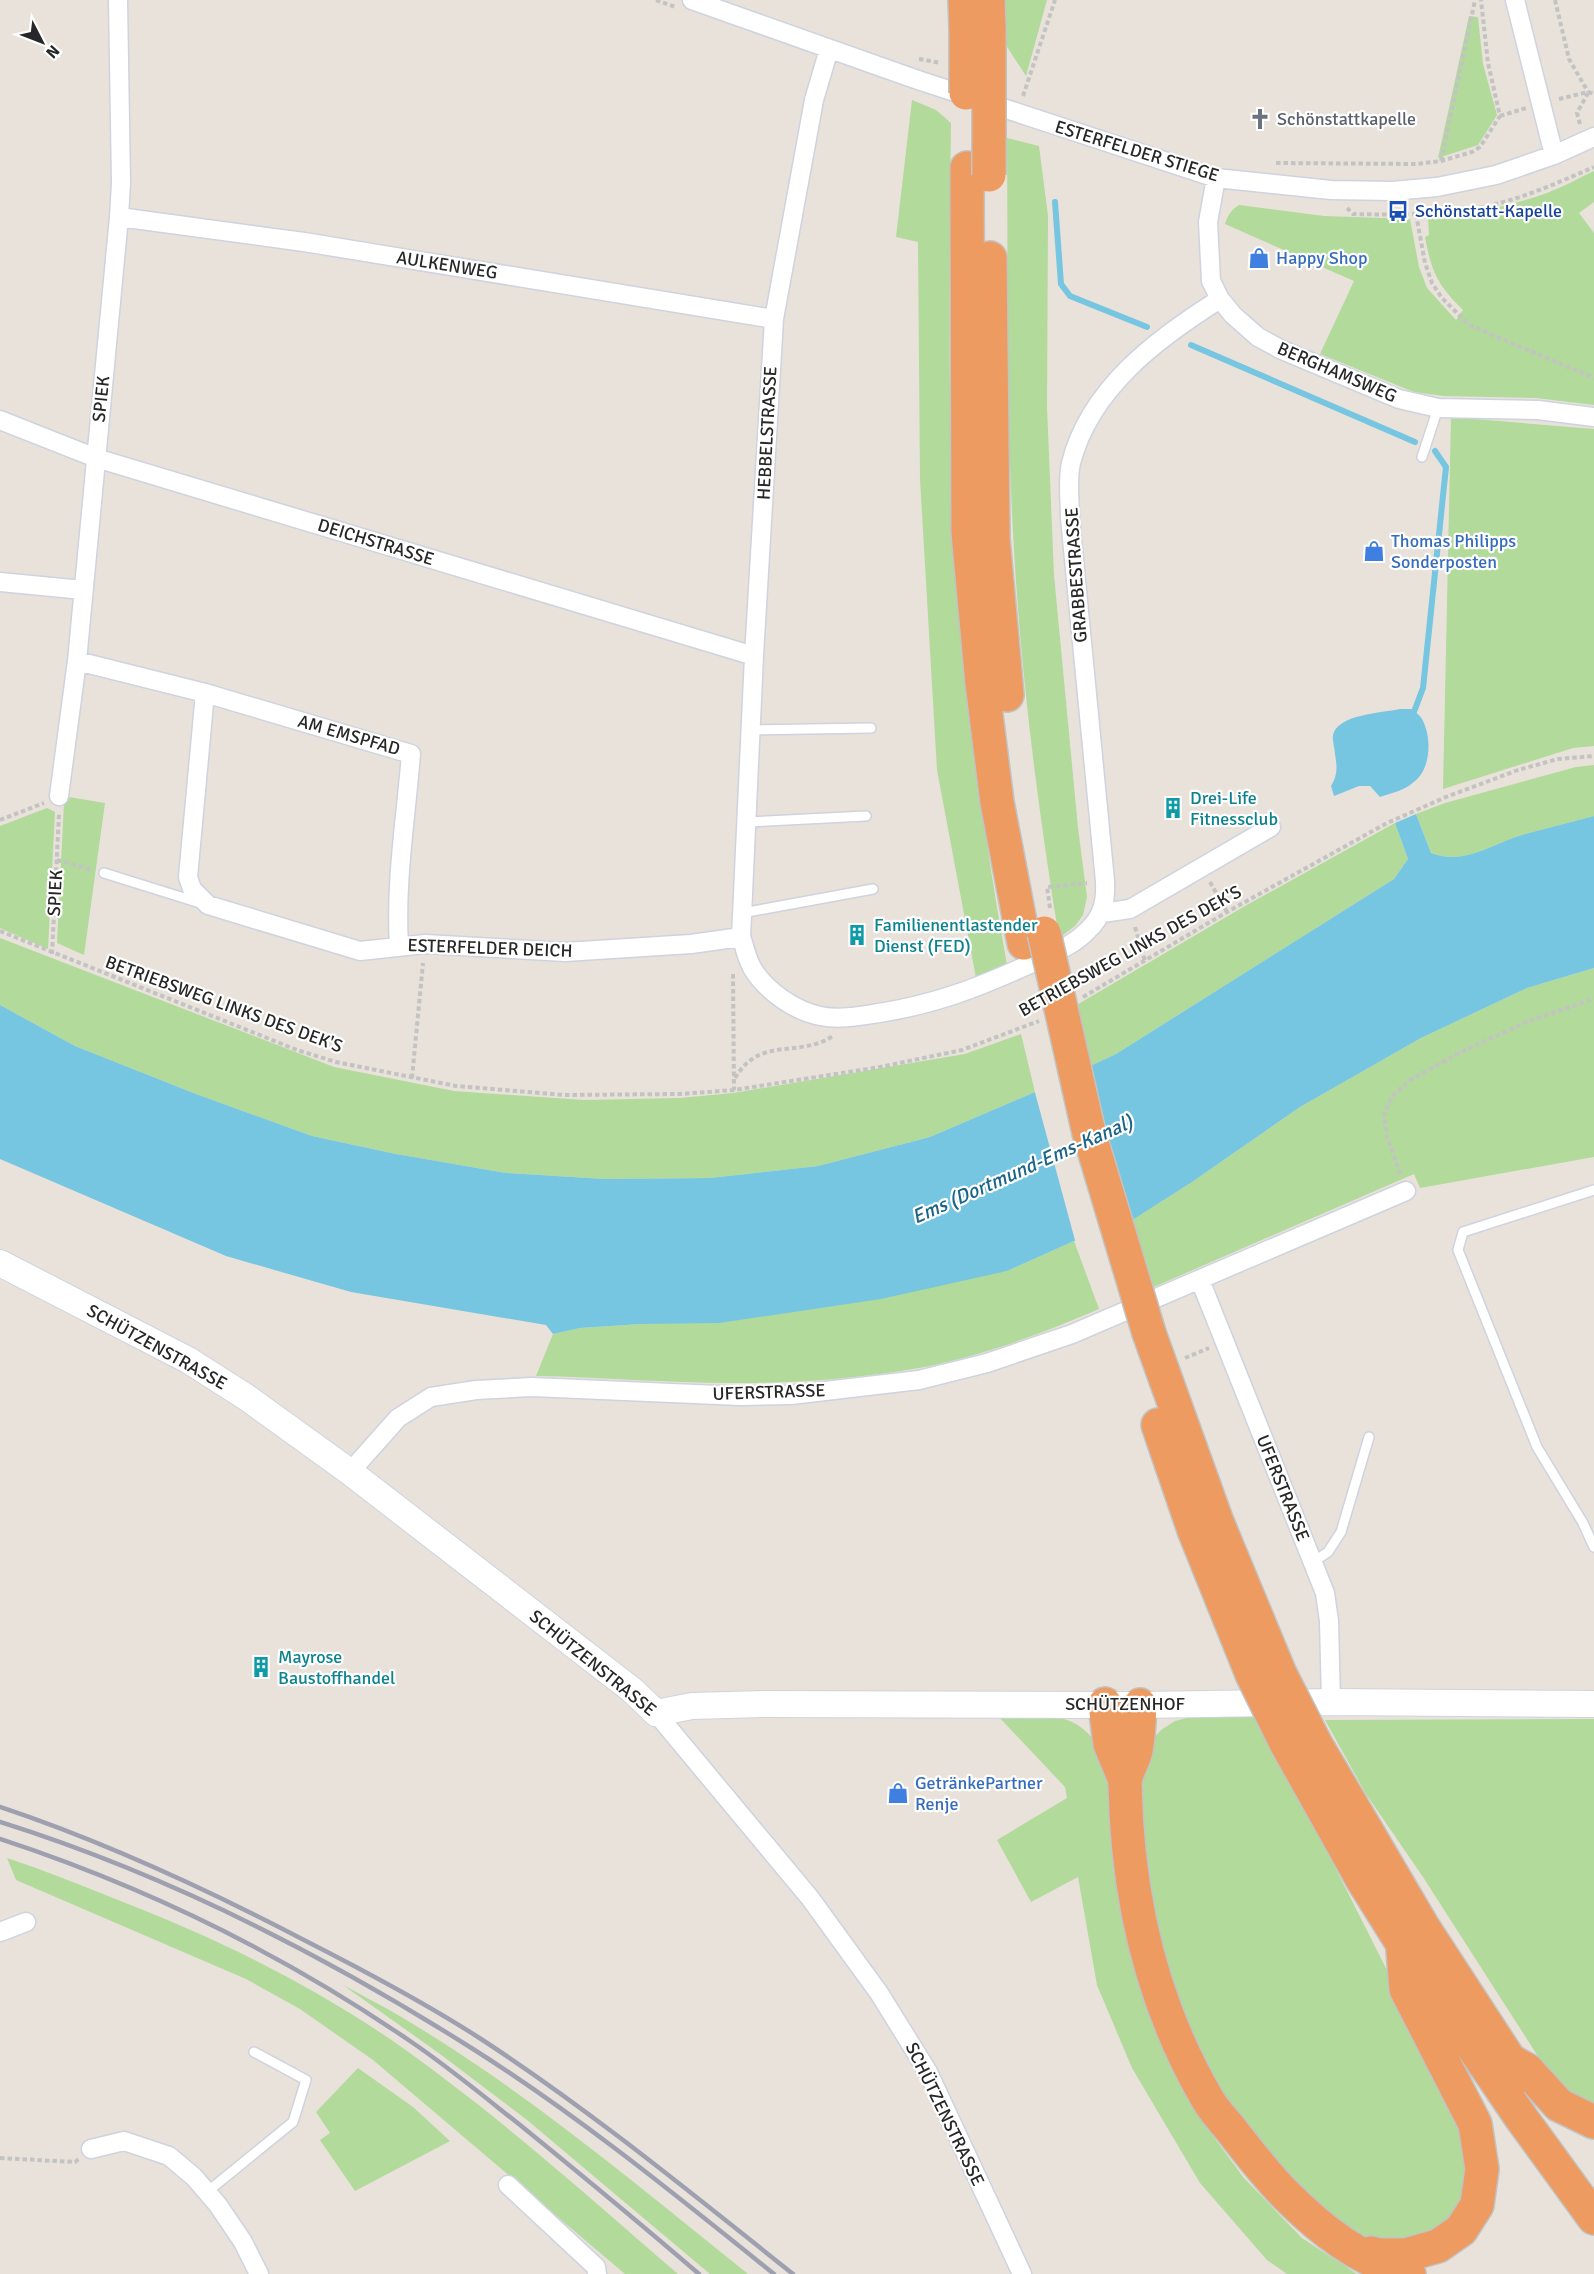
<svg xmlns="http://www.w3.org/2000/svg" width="1594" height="2274" viewBox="0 0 1594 2274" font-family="Signika,sans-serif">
  <rect width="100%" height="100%" fill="#e8e2da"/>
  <path fill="#b1da9b" d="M 1003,0 L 1047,0 L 1026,76 L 1004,42 Z
    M 1469,16 L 1478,17 L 1483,64 L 1497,115 L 1478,145 L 1438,158 Z
    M 912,100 L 936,110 L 951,123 C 949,269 947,414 956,560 C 964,696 983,831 1007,965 L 976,978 L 937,770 L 920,479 L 918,242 L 896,237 Z
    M 1007,138 L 1039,146 L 1048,216 L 1047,407 L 1054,575 L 1078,828 L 1087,897 L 1083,915 L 1075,926 L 1059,938 C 1037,803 1020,668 1013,532 C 1006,401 1008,269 1007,138 Z
    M 1594,171 L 1594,202 L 1579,213 L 1594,233 L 1594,405 L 1536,398 L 1444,396 L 1414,392 L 1320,354 L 1354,281 L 1225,224 C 1228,215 1231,210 1239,205 L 1324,216 L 1410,219 L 1419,267 L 1427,288 L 1456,320 L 1463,310 C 1437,284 1432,273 1425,237 L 1429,235 L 1428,218 C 1468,214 1509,207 1547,193 C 1563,187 1579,178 1594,171 Z
    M 1451,417 L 1594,429 L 1594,746 L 1573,748 L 1443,789 Z
    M 1594,765 L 1594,816 C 1571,822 1548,828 1525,834 C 1493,843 1465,866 1431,853 L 1416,814 L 1445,803 L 1576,767 Z
    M 69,797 L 105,803 L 84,955 L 57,943 L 64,803 Z
    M 47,808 L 55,812 L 48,949 L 0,928 L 0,826 Z
    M 1395,823 L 1408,859 L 1394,879 L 1116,1054 L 1089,1067 L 1075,1006 L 1245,906 Z
    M 0,938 L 334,1067 L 454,1091 L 584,1100 L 680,1098 L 733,1093 L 965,1054 L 1021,1034 L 1035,1092 L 930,1137 L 818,1166 L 710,1178 L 605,1179 L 506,1173 L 396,1154 L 312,1136 L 196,1094 L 75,1046 L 0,1005 Z
    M 1594,968 L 1594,1157 L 1420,1188 L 1414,1174 L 1149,1289 L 1131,1221 L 1192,1182 L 1300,1107 L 1421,1038 L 1527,988 Z
    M 1074,1241 L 1099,1309 C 1041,1334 977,1358 913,1369 C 858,1378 801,1383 746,1383 C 676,1384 606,1377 536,1376 L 553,1334 L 580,1328 L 641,1324 L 1007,1271 Z
    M 997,1715 C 1046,1716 1077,1707 1104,1755 L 1164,2045 L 1193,2109 L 1244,2178 L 1302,2238 L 1357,2274 L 1287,2274 L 1267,2260 L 1200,2183 L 1132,2068 L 1097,1985 L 1078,1877 L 1031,1902 L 997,1840 L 1067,1798 L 1065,1787 Z
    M 1191,1717 L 1259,1717 L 1393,1982 L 1460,2125 L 1470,2176 L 1465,2199 L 1453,2217 L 1433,2234 L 1386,2242 L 1363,2235 L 1340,2223 L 1279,2167 L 1209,2075 L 1162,1964 L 1142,1839 L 1142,1770 L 1150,1742 L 1161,1730 L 1175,1721 Z
    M 1594,1719 L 1594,2110 L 1582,2105 L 1548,2072 L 1423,1877 L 1366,1794 L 1325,1720 Z
    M 7,1858 C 43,1870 78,1884 113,1898 C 209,1935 301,1979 387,2037 C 490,2108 583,2192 678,2274 L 625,2274 L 373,2060 L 300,2009 L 246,1979 L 16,1880 Z
    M 343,1985 C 363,1996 383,2006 403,2018 C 526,2091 637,2185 748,2274 L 710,2274 L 527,2120 L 440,2054 Z
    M 358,2068 L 413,2107 L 450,2141 L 355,2191 L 320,2140 L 330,2133 L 316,2112 Z"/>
  <path fill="#76c6e1" d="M 1400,709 L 1411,709 C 1415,712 1420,715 1422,719 C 1432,737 1431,768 1415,781 C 1406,790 1392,793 1380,797 L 1370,786 L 1359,786 L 1334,796 L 1331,786 C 1338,775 1337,766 1335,754 C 1335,749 1332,741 1333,735 C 1338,714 1382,713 1400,709 Z
    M 1416,814 L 1431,853 C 1465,866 1493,843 1525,834 C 1548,828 1571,822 1594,816 L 1594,968 L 1527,988 L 1421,1038 L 1300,1107 L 1192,1182 L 1131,1221 L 1074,1241 L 1007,1271 L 881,1299 L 719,1323 L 641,1324 L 580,1328 L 553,1334 L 546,1325 L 351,1292 L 226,1256 L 0,1159 L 0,1005 L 75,1046 L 196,1094 L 312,1136 L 396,1154 L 506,1173 L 605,1179 L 710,1178 L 818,1166 L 930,1137 L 1035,1092 L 1116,1054 L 1394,879 L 1408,859 L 1395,823 Z"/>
  <path fill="#e8e2da" d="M 1089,1064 L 1132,1224 L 1076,1244 L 1034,1089 Z"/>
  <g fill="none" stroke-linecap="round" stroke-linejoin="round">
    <path stroke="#76c6e1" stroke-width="6" d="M 1055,202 L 1061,284 L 1070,296 L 1147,327
      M 1191,345 L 1415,442
      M 1412,717 L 1423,688 L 1446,467 L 1435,451"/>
    <defs>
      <path id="lane" d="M 1422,457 L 1438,408
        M 751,730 L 871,728
        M 747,822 L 866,816
        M 104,873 L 200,903
        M 742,913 L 873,889
        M 1594,1190 L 1463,1232 L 1458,1250 L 1537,1447 L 1583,1523 L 1594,1547
        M 1313,1562 L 1328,1552 L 1341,1532 L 1369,1437
        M 207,2192 L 293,2122 L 306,2080 L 254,2052"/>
      <path id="street" d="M 692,0 L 915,79 L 1216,178 L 1331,190 L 1392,191 L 1437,187 L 1496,175 L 1554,155 L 1594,137
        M 1515,0 L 1554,155
        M 829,49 L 814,100 L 774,319 L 754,656 L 741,937 C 745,947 747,961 754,971 C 768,992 795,1011 820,1016 C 840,1020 860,1016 879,1013 C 936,1004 977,988 1030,964 C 1050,954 1072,947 1088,930 C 1103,916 1106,901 1105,881 L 1070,518 C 1070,501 1067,480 1071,463 C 1090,388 1158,338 1220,299
        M 1216,178 L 1208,222 L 1211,281 L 1220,299 L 1233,315 L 1258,337 L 1282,350 L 1399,399 L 1438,408 L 1538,410 L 1594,417
        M 119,217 L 304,242 L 774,319
        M 0,420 L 96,458 L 754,656
        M 0,582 L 83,590
        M 77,661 L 205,693 L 411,754 C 406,817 395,882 399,946
        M 205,693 L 188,877 L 192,889 L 208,905 L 360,951 L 425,944 L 565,952 L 691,944 L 741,937
        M 59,796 L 77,661 L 119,217 L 121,183 L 118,0
        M 1102,913 L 1130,909 L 1271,827
        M 1200,1280 L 1325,1593 L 1329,1621 L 1331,1702
        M 350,1472 L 398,1418 L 431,1397 L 476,1390 L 532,1387 L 741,1396 L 791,1395 L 919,1380 L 987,1363 L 1072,1334 L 1406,1191
        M 656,1713 L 810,1898 L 879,1993 L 928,2072 L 1022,2274
        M 0,1932 L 26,1922
        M 91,2149 L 124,2141 L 169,2156 L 194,2177 L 218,2205 L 243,2242 L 259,2274
        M 508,2185 L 596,2267 L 597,2274"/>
      <path id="secondary" d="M 0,1263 L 188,1360 L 246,1397 L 350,1472 L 632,1690 L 656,1713 L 692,1706 L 763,1704 L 1140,1705 L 1331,1702 L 1594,1704"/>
      <path id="highway" d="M 965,0 L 966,29
        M 988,0 L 989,30
        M 967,168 L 968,532 L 982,683 L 997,802 L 1024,943
        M 990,258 L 993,539 L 1007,695
        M 1149,1333 L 1217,1522 L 1280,1674
        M 1158,1425 L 1194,1530 L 1252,1674
        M 1105,1704 L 1110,1744 L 1125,1780
        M 1140,1705 C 1139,1719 1139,1736 1136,1750 C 1134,1761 1125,1772 1125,1784 C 1127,1896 1151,2003 1208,2100 C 1215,2112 1225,2122 1233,2132 C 1250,2154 1266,2175 1286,2195 C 1321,2230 1360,2261 1409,2274
        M 1286,1743 L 1362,1879 L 1402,1943 L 1522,2119 L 1594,2218
        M 1315,1743 L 1423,1927 L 1520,2076
        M 1511,2061 L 1527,2070 L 1559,2105 L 1594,2122
        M 1371,2253 L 1379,2255 L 1406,2255 L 1438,2246 L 1461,2230 L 1477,2205 L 1482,2169 L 1475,2124 L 1406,1989 L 1403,1950"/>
    </defs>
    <use href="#lane" stroke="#cfd3df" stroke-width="12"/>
    <use href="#street" stroke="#cfd3df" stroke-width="21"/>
    <use href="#secondary" stroke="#cfd3df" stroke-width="28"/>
    <use href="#highway" stroke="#c3c3c3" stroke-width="36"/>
    <path stroke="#c3c3c3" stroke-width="4" stroke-dasharray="4.5 3" stroke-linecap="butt" d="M 656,0 L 675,7
      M 1555,0 L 1569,59 L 1588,92
      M 919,59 L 941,63
      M 1023,96 L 1055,0
      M 1559,99 L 1588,92 L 1594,94
      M 1500,116 L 1526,108
      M 1580,124 L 1577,113 L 1588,93
      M 1441,161 L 1475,0
      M 1276,163 L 1416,164 L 1441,161 L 1472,152 L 1480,147 L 1500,116 L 1488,63 L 1481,0
      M 1347,208 L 1353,214 C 1393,215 1433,215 1473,209 C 1515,202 1555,184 1594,167
      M 1416,214 L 1425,263 L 1432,283 L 1442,298 L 1469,325 L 1594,378
      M 0,820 L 44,803
      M 57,860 L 92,870
      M 1210,882 L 1227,912
      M 1050,908 L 1047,887 L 1087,883
      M 1135,927 L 1145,961
      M 0,931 L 297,1050 L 336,1062 L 456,1086 L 564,1095 L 680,1094 L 734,1090 L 880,1067 L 962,1050 L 1039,1021
      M 52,954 L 59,814
      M 733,974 L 734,1090
      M 1083,997 L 1227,912 L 1387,823 L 1446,797 L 1518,770 L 1558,759 L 1594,756
      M 412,1078 L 423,963
      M 735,1078 C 761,1035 797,1059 833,1036
      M 1400,1174 L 1387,1136 L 1384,1115 L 1392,1096 L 1410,1080 L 1461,1052 L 1531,1020 L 1594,999
      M 1185,1358 L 1209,1348
      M 0,2158 L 75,2162 L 79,2159"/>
    <use href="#lane" stroke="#fff" stroke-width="9"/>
    <use href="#street" stroke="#fff" stroke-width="18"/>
    <use href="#secondary" stroke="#fff" stroke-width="26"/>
    <use href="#highway" stroke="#ed9b60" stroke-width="33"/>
    <path stroke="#9ea0b0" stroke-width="4.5" d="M 0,1807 C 105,1842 204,1888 302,1939 C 363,1970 424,2002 481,2039 C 590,2110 691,2193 793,2274
      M 0,1822 C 166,1874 326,1956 473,2049 C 579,2116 677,2196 774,2274
      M 0,1839 C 146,1887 283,1954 410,2041 C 450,2068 487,2099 525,2129 C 584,2177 642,2225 699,2274"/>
    <defs>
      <path id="highway-bridge" d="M 966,29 L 966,93
        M 989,30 L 989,175
        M 1044,933 L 1089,1133 L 1149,1333
        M 1252,1674 L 1286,1743
        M 1280,1674 L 1315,1743"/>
    </defs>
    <use href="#highway-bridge" stroke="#c3c3c3" stroke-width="36" stroke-linecap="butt"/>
    <use href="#highway-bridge" stroke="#ed9b60" stroke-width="33"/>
  </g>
  <defs>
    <symbol id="church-bare" viewBox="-9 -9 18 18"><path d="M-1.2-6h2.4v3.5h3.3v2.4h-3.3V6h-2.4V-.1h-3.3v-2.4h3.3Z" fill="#6b7280" stroke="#fff" stroke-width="2.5" paint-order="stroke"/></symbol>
    <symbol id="bus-bare" viewBox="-9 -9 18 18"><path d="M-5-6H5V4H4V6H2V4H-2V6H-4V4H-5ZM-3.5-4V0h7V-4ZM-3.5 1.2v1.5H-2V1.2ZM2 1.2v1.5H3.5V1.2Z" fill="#1a4fb4" stroke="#fff" stroke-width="2.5" paint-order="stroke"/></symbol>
    <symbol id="shop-bare" viewBox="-9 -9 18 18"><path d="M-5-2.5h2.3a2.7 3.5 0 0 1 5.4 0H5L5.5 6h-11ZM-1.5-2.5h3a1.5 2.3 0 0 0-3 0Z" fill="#3f7fe0" stroke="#fff" stroke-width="2.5" paint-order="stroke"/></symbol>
    <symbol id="building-bare" viewBox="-9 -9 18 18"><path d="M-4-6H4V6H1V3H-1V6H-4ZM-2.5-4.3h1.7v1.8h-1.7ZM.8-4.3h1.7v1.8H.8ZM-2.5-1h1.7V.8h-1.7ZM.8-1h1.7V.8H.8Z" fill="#0f9aa8" stroke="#fff" stroke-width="2.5" paint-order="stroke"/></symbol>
  </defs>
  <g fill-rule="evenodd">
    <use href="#church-bare" x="1245" y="104" width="30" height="30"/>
    <use href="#bus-bare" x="1383" y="196" width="30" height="30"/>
    <use href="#shop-bare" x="1244" y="243" width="30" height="30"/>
    <use href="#shop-bare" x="1359" y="536" width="30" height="30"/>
    <use href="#building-bare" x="1158" y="793" width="30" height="30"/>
    <use href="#building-bare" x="842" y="920" width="30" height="30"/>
    <use href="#building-bare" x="246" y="1652" width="30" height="30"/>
    <use href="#shop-bare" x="883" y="1778" width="30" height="30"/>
  </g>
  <g text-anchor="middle" stroke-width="4.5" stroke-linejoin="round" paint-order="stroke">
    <g font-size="18" fill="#5b616d" stroke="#fff" text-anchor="start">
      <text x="1277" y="125">Schönstattkapelle</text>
    </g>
    <g font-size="18" fill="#272727" stroke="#fff">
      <text transform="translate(1137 151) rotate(17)" y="6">ESTERFELDER STIEGE</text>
      <text transform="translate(447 265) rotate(9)" y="6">AULKENWEG</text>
      <text transform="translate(1337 372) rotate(23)" y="6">BERGHAMSWEG</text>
      <text transform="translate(101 399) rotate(-84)" y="6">SPIEK</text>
      <text transform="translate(767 433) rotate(-87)" y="6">HEBBELSTRASSE</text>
      <text transform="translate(376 542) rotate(17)" y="6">DEICHSTRASSE</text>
      <text transform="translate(1076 575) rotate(-94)" y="6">GRABBESTRASSE</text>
      <text transform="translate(349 735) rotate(16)" y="6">AM EMSPFAD</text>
      <text transform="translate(55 893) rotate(-87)" y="6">SPIEK</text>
      <text transform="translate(490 948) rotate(2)" y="6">ESTERFELDER DEICH</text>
      <text transform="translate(1130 951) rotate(-29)" y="6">BETRIEBSWEG LINKS DES DEK'S</text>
      <text transform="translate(224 1004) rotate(20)" y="6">BETRIEBSWEG LINKS DES DEK'S</text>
      <text transform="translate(157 1347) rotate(29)" y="6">SCHÜTZENSTRASSE</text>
      <text transform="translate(769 1392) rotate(-2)" y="6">UFERSTRASSE</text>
      <text transform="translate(1283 1488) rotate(68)" y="6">UFERSTRASSE</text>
      <text transform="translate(593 1663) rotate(39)" y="6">SCHÜTZENSTRASSE</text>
      <text x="1125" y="1710">SCHÜTZENHOF</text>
      <text transform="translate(945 2114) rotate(64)" y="6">SCHÜTZENSTRASSE</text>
    </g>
    <g font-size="18" fill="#164399" stroke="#fff" text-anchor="start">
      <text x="1415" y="217">Schönstatt-Kapelle</text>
    </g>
    <g font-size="18" fill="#366cbe" stroke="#fff" text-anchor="start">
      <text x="1276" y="264">Happy Shop</text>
      <text x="1391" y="547">Thomas Philipps<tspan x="1391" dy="21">Sonderposten</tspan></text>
      <text x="915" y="1789">GetränkePartner<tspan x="915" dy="21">Renje</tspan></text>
    </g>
    <g font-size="18" fill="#0d838f" stroke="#fff" text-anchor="start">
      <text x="1190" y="804">Drei-Life<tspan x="1190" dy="21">Fitnessclub</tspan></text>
      <text x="874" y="931">Familienentlastender<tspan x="874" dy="21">Dienst (FED)</tspan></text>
      <text x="278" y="1663">Mayrose<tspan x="278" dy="21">Baustoffhandel</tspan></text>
    </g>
    <g font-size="20" font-style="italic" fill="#1a6488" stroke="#fff">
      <text transform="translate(1022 1169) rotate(-24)" y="7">Ems (Dortmund-Ems-Kanal)</text>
    </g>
  </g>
  <g transform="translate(42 42) rotate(132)" stroke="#ffffff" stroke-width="4.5" paint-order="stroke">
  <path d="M0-4.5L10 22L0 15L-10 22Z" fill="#272727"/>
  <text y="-9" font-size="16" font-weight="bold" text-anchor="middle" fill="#272727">N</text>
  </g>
</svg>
